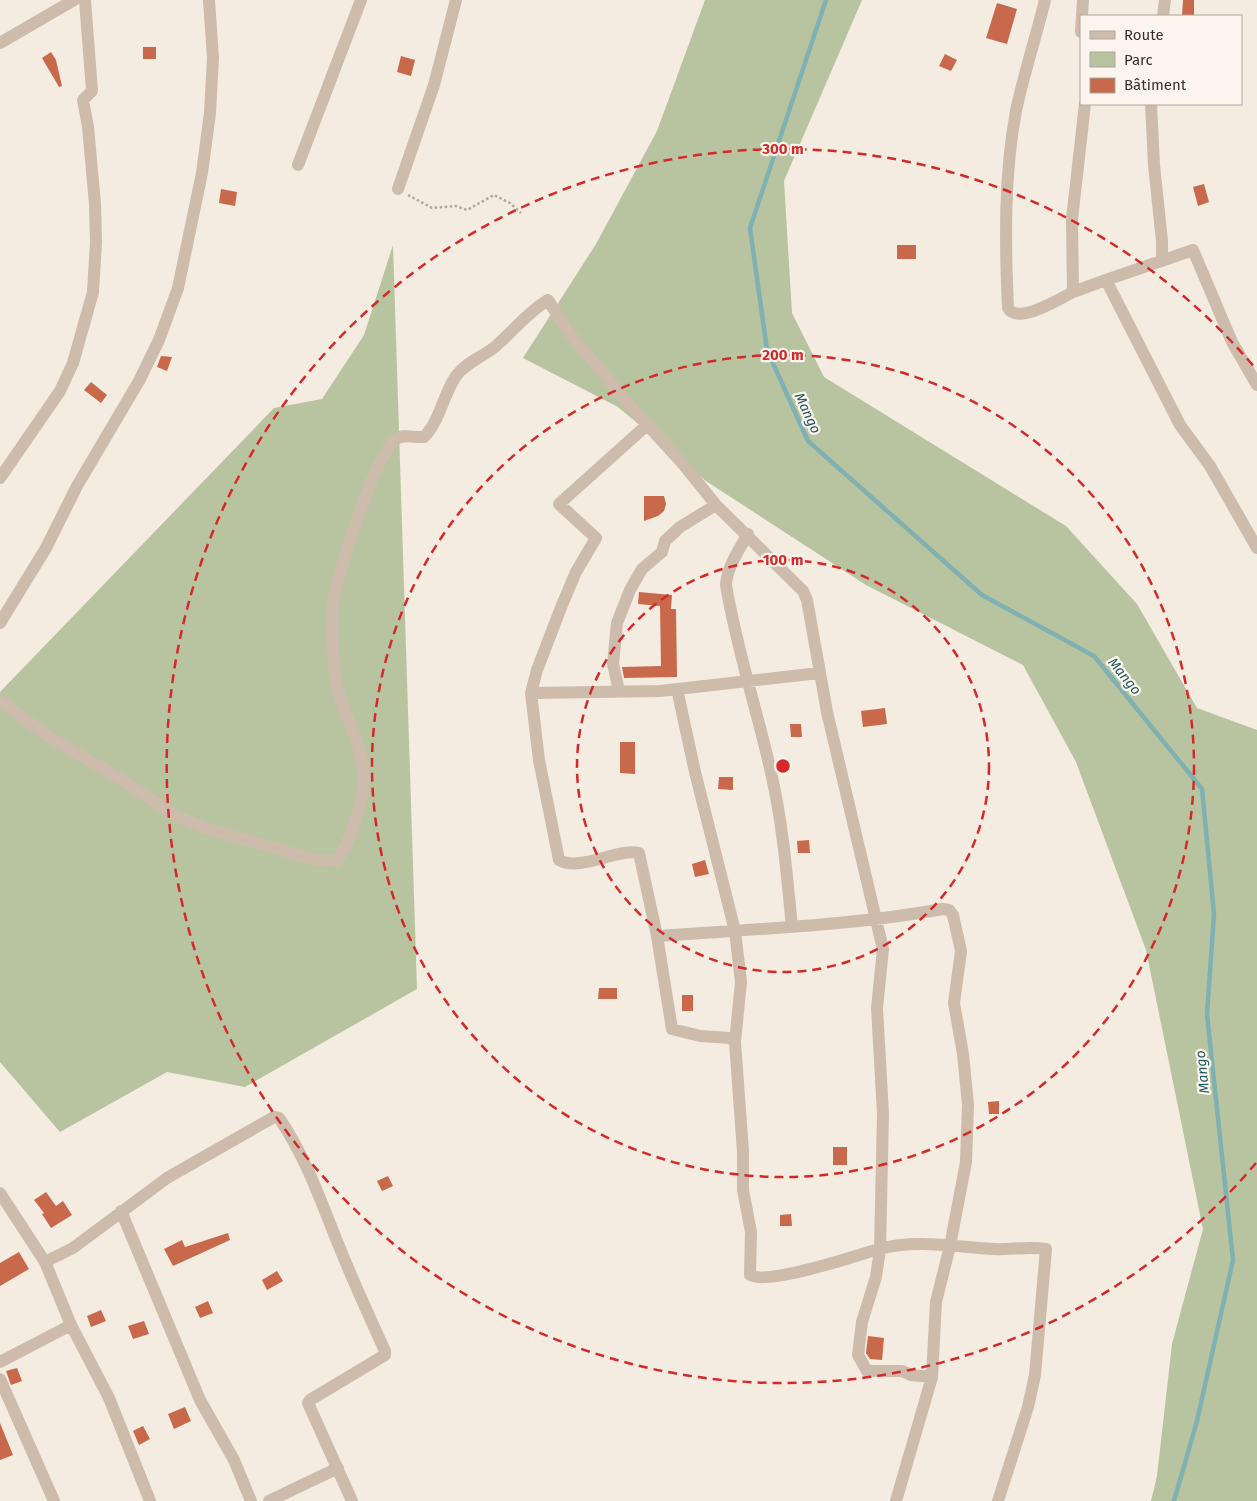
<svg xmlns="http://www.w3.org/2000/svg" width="1257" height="1501" viewBox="0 0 1257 1501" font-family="'Fira Sans',sans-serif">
  <rect width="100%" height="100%" fill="#f4ebe1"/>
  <path fill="#b8c4a0" d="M 705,0 L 862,0 L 784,181 L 792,313 L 824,377 L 1066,526 L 1137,604 L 1197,708 L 1257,730 L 1257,1501 L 1151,1501 L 1157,1476 L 1172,1344 L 1203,1229 L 1146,950 L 1076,762 L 1023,665 L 866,585 L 706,481 L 618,407 L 523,358 L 596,244 L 657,131 Z
    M 393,245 L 417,989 L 245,1087 L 167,1072 L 60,1132 L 0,1062 L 0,692 L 274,408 L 322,399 L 364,335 Z"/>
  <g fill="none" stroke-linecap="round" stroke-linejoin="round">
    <path stroke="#7fb0b2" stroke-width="4.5" d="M 826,0 L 750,228 L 767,350 L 808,441 L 982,595 L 1094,656 L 1202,789 L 1214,914 L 1207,1014 L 1233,1260 L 1197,1421 L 1174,1501"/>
  </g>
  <path fill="#c8694b" d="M 1183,0 L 1194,0 L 1194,16 L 1182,16 Z
    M 997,3 L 1017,9 L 1007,44 L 986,38 Z
    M 143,47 L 156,47 L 156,59 L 143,59 Z
    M 51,52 L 56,60 L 62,86 L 59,87 L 42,58 Z
    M 945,54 L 957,60 L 951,71 L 939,66 Z
    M 401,56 L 415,60 L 411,76 L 397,72 Z
    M 1204,184 L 1209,202 L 1198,206 L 1193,187 Z
    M 221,189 L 237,192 L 235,206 L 219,203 Z
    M 897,245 L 916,245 L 916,259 L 897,259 Z
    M 161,356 L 172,357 L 167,371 L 157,367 Z
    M 91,382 L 107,395 L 101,403 L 84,390 Z
    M 644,496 L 664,496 L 666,504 L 664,511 L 658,516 L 644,521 Z
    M 639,592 L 672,595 L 671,609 L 676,609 L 677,677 L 624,678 L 622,667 L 661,666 L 660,606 L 638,604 Z
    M 885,708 L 887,724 L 863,727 L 861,711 Z
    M 790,724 L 801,724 L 802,737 L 791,737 Z
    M 620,742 L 635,742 L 635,774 L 620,773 Z
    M 719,777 L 733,777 L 733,790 L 718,789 Z
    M 809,840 L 810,853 L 798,853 L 797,841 Z
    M 705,860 L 709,874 L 695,877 L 692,864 Z
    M 599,988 L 617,988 L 617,999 L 598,999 Z
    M 682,995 L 693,995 L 693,1011 L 682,1011 Z
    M 999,1101 L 999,1114 L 989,1114 L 988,1102 Z
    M 833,1147 L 847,1147 L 847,1165 L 833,1165 Z
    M 388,1176 L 393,1186 L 382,1191 L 377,1181 Z
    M 46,1192 L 56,1206 L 63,1201 L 72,1215 L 51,1228 L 42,1214 L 44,1213 L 34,1200 Z
    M 791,1214 L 792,1226 L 780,1226 L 780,1215 Z
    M 228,1233 L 230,1240 L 173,1266 L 164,1249 L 182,1240 L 185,1247 Z
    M 19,1252 L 29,1269 L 0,1286 L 0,1263 Z
    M 277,1271 L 283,1281 L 267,1290 L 262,1280 Z
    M 208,1301 L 213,1313 L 200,1318 L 195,1307 Z
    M 101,1310 L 106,1321 L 91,1327 L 87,1316 Z
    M 144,1321 L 149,1334 L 133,1339 L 128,1326 Z
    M 868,1336 L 884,1338 L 882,1360 L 870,1359 L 866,1353 Z
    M 17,1368 L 22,1381 L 11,1385 L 6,1371 Z
    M 185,1407 L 191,1421 L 174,1429 L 168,1414 Z
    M 0,1423 L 13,1455 L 0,1460 Z
    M 143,1426 L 150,1439 L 139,1445 L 133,1431 Z"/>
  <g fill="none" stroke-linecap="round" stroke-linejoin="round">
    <path stroke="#b9a596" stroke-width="2.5" stroke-dasharray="2.5 2.5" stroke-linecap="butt" d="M 408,195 L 432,208 L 456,206 L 467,210 L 494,195 L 510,203 L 521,213"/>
    <path stroke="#cdbbac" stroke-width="12" d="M 1045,0 C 1036,37 1024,73 1016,111 C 1004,175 1005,243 1008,308 C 1018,325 1059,299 1073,292
      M 1163,16 L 1165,0
      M 1081,32 L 1083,0
      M 0,43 L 74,0
      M 1085,104 L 1072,219 L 1073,292 L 1106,280 L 1180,425 L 1210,466 L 1257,548
      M 1151,104 L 1154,165 L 1162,241 L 1162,261
      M 298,165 L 361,0
      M 398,189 L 434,85 L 456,0
      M 1106,280 L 1193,250 L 1232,342 L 1257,385
      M 647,425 L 559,504 L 596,538 L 576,572 L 562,605 L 537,670 L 531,693 L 539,760 L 559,860 C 580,872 617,848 639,853 L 657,936 L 672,1029 L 700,1036 L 730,1038 L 735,1042
      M 0,478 L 60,391 L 73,363 L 93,292 L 96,242 L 95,204 L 88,127 L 83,100 L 92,91 L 85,0
      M 748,534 C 739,550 727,567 726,585 C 737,651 758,713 772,777 C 783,826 787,877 792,927
      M 0,623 L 46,548 L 77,486 L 139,381 L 159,340 L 178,288 L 202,173 L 210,113 L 213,58 L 209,0
      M 677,689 L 695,772 L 735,931 L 741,982 L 735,1042 L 743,1152 L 743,1190 L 751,1232 L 750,1275 C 768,1286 857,1255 879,1249 C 916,1239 956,1247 993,1249 C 1010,1250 1030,1246 1046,1249 L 1035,1375 L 1028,1407 L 998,1501
      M 619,691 L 613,664 L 617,623 L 630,590 L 642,569 L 662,552 L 665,541 L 680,527 L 716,505
      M 531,693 L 660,691 L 819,673
      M 0,701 L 54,740 L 119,778 L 176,816 L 205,828 L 316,860 L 337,861 C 350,841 364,803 364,779 C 364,741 339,711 335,674 C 333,653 331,628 333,606 C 336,576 374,458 395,440 C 403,433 414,438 424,437 C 440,421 443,395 456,376 C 466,362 483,357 496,346 C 513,331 528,312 548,300 L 567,330 L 631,407 L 683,464 L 716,505 L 803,591 L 807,600 L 827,712 L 883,949 L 877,1008 L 883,1114 L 880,1249 L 876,1277 L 862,1322 L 858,1355 L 867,1371 L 902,1371 L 911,1375 L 932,1377
      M 657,936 C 752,929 849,926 943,909 L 949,910 L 953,915 L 961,951 L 954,1003 L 963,1054 L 968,1105 L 966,1162 L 950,1246 L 936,1302 L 932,1377 L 896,1501
      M 0,1193 L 45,1262 L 71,1325 L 109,1398 L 150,1501
      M 121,1211 L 200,1400 L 234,1460 L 251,1501
      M 45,1262 L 73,1248 L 167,1178 L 274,1117 L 279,1118 C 306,1157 321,1202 339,1246 C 353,1281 369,1316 385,1351 L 385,1355 L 310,1400 L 308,1403 L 352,1501
      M 0,1362 L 71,1325
      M 0,1379 L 54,1501
      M 269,1501 L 338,1468"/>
  </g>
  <g fill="none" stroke="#d62828" stroke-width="2.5" stroke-dasharray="9 6">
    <circle cx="783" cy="766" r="206"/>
    <circle cx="783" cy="766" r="411"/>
    <path d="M1256 1163A617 617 0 1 1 1256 369"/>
  </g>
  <g text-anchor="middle" stroke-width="4.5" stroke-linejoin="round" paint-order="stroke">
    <g font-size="14" font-style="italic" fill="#1f5a5e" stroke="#fbf5ee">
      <text transform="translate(808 413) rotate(65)" y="5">Mango</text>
      <text transform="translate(1125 676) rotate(51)" y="5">Mango</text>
      <text transform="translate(1202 1072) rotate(-96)" y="5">Mango</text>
    </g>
  </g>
  <circle cx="783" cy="766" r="8" fill="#d62828" stroke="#fbf5ee" stroke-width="2.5"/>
  <g font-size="15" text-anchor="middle" font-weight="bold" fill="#d62828" stroke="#fbf5ee" stroke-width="4.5" stroke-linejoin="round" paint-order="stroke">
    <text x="783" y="154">300 m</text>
    <text x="783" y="360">200 m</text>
    <text x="783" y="565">100 m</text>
  </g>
  <rect x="1080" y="15" width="162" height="90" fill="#fbf5ee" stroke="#aea6a0"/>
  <rect x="1090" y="31" width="25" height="8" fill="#cdbbac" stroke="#aea6a0"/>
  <text x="1124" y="40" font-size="15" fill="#3b302b">Route</text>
  <rect x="1090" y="52" width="25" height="15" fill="#b8c4a0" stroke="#aea6a0"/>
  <text x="1124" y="65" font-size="15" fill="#3b302b">Parc</text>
  <rect x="1090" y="78" width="25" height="15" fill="#c8694b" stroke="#aea6a0"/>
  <text x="1124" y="90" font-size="15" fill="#3b302b">Bâtiment</text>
</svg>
